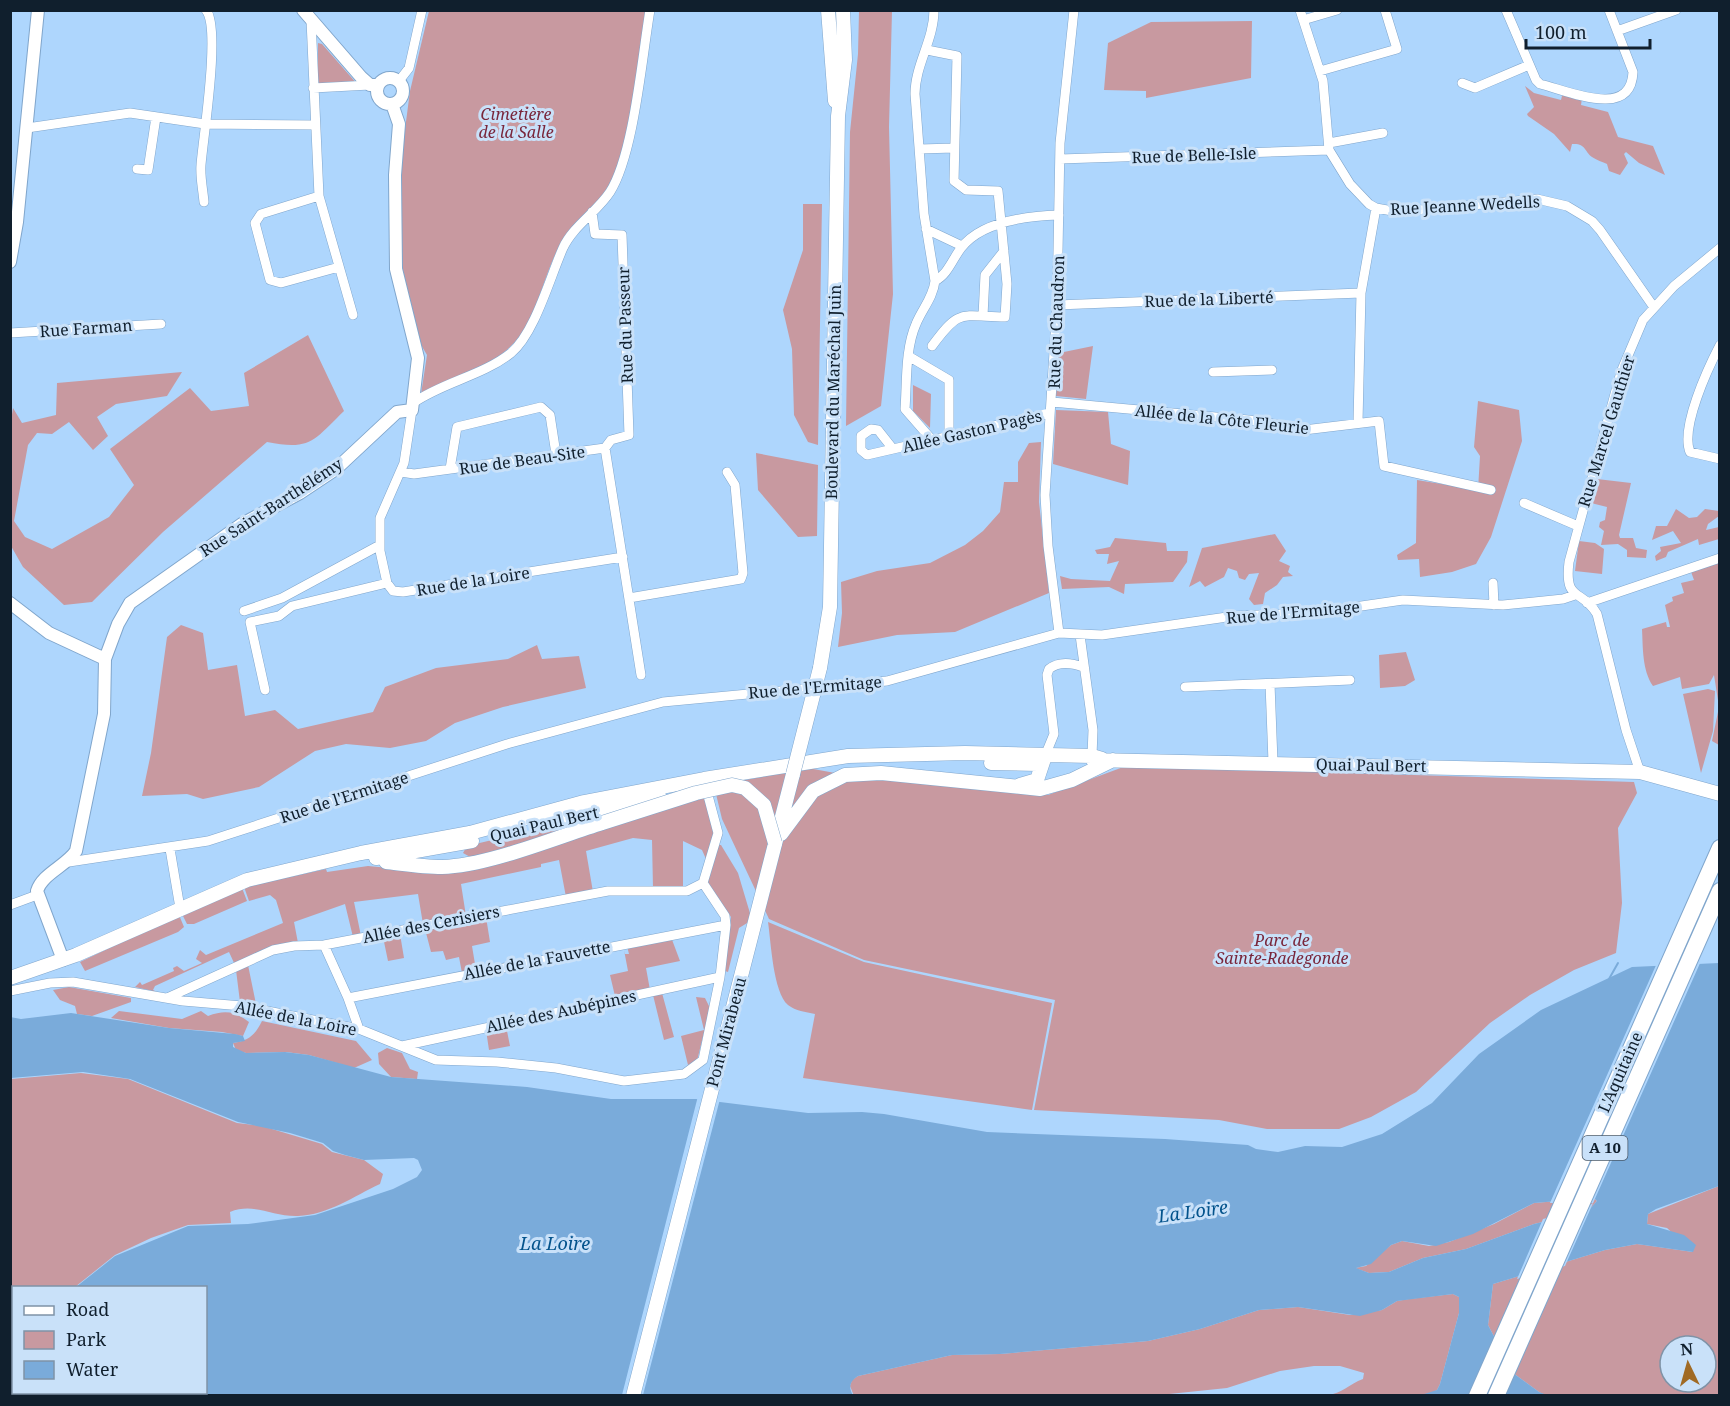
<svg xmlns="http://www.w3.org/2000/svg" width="1730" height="1406" viewBox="0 0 1730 1406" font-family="'Noto Serif',serif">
  <rect width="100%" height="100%" fill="#aed6fd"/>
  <path fill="#c899a0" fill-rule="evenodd" d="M 429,11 L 646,11 C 637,65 635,140 608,188 C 597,208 573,222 561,243 C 547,268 541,297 528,323 C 508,363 460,376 421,394 L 427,355 L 417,338 L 402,281 L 401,160 L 410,91 Z
    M 859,11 L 892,11 L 889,127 L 893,294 L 881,406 L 846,426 L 850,132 L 858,54 Z
    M 1252,21 L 1251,78 L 1146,98 L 1146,91 L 1104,90 L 1108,43 L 1151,22 Z
    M 318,43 L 322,44 L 358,85 L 318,85 Z
    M 1525,86 L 1534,93 L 1561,100 L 1563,92 L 1582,98 L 1581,105 L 1608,112 L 1618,137 L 1653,146 L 1665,175 L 1639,163 L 1626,152 L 1624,154 L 1628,163 L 1620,175 L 1609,171 L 1607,164 C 1603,162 1596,160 1592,157 C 1584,151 1586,143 1572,144 L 1570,152 L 1554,134 L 1528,116 L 1527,114 L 1534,107 Z
    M 803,204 L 822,204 L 818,445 L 808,442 L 794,415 L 792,349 L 783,310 L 803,250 Z
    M 308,335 L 344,411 C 314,440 311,451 267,442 L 163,532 L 92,602 L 64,605 L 23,567 L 11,546 L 10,427 L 13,408 L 22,423 L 56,415 L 57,383 L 182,372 L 167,396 L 116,404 L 97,417 L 108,436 L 93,450 L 69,422 L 52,434 L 37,433 L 28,445 L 14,521 L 25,537 L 52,549 L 109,517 L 134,485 L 110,449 L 190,388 L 211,411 L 249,406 L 244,373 Z
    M 1093,346 L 1086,399 L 1056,396 L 1059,353 Z
    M 913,385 L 931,394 L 930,428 L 913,411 Z
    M 1478,401 L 1519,410 L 1522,441 L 1491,537 L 1476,564 L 1452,572 L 1420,577 L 1419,559 L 1398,560 L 1397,555 L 1416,543 L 1417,480 L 1478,490 L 1480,456 L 1474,447 Z
    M 1056,410 L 1108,412 L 1111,444 L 1130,451 L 1128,485 L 1053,464 Z
    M 1041,442 L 1039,502 L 1049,593 L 955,632 L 897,635 L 838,647 L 842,613 L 841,582 L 877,571 L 930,563 L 965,545 L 983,531 L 1000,512 L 1004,482 L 1018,482 L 1018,462 L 1029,443 Z
    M 756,453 L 818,465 L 817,536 L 798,537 L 758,490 Z
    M 1597,479 L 1631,483 L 1619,535 L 1620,538 L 1633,538 L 1636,548 L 1647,550 L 1646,558 L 1627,557 L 1627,550 L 1618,544 L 1601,545 L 1604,531 L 1599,527 L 1600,522 L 1605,520 L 1607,507 L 1591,503 Z
    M 1676,509 L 1689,518 L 1697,517 L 1705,509 L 1719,511 L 1719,516 L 1708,524 L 1706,530 L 1719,527 L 1719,539 L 1699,545 L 1698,539 L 1668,552 L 1666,557 L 1656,561 L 1655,556 L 1661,551 L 1660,547 L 1681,543 L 1673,531 L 1652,540 L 1656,526 L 1667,526 Z
    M 1275,534 L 1286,551 L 1279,561 L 1290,566 L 1288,572 L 1293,576 L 1283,577 L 1277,585 L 1265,593 L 1263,604 L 1254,605 L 1249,599 L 1259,573 L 1249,574 L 1245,580 L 1239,578 L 1237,571 L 1228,568 L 1224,577 L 1205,587 L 1200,581 L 1189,587 L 1202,548 Z
    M 1115,538 L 1166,543 L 1167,551 L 1188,551 L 1187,562 L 1173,582 L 1125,584 L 1124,594 L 1109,587 L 1062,589 L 1060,576 L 1071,579 L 1110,581 L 1119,561 L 1107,564 L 1109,554 L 1097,554 L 1095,550 L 1110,547 Z
    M 1579,541 L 1595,543 L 1604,549 L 1602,574 L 1575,571 Z
    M 1719,561 L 1719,745 L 1712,741 L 1719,707 L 1714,675 L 1709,684 L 1682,689 L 1680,677 L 1653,686 C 1642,670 1643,647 1642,629 L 1666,622 L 1667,627 L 1670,627 L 1665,605 L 1673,601 L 1672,597 L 1684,593 L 1681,583 L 1694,580 L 1690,569 Z
    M 181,625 L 203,633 L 208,670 L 237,665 L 245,716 L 275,710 L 298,729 L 373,712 L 385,687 L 436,668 L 508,659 L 537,645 L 542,659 L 579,656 L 586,688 L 503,707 L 455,723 L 426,741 L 390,748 L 346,744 L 315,751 L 259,787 L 203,799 L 187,794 L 142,796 L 151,753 L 167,637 Z
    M 1406,652 L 1415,680 L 1405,686 L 1380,688 L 1379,655 Z
    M 1708,689 L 1715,691 L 1713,731 L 1701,773 L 1683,694 Z
    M 1126,766 L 1634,782 L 1637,793 L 1618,828 L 1622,903 L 1616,953 L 1574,970 L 1530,995 L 1490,1023 L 1416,1092 L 1371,1117 L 1339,1129 L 1267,1129 L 1219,1120 L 1034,1110 L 1055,1000 L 864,960 L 769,919 L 722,819 L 716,794 L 745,780 L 808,768 L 862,778 L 1048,795 Z
    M 704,794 L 714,834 L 706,859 L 702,850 L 683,841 L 683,888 L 653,888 L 652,840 L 633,838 L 586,851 L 593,892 L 566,897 L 559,860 L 541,864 L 541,867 L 461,884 L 466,916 L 423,924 L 418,894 L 354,902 L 361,936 L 353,937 L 345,904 L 294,922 L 298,943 L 235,965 L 229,952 L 155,986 L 153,990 L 157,992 L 135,987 L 140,982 L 142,985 L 174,971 L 173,968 L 177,966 L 184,971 L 202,963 L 196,959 L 200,950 L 206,955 L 283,923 L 276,900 L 270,895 L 249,901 L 244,887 L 248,886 L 326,869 L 327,872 L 368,866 L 442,873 Z
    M 602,814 L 597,820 L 472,858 L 463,853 L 467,846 Z
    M 718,845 L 721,845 L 738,873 L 752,920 L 739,928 L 728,972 L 725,971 L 731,917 L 707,882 Z
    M 242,888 L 247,901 L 194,924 L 187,924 L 182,914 Z
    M 179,915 L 184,927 L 178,932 L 85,971 L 80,962 Z
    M 486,917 L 490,942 L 472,946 L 476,970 L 462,973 L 459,957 L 446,960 L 443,951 L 431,952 L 425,929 Z
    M 768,922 L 864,962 L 1052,1003 L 1032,1110 L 803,1078 L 815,1014 C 805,1012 796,1011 788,1005 C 773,992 771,942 768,922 Z
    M 400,934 L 404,958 L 388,961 L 383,937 Z
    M 671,937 L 680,961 L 646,968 L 650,990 L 615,996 L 610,975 L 628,971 L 624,950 L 625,954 L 629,954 L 627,946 Z
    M 248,965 L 256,1004 L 240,1002 L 236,970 Z
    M 69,987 L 131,998 L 131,1002 L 92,1016 L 77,1014 L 75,1006 L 60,1000 L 53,990 Z
    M 662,993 L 674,1037 L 664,1040 L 653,995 Z
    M 696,997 L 705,998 L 710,1008 L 697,1061 L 688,1065 L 681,1036 L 704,1030 Z
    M 119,1011 L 182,1019 L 201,1011 L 208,1016 C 225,1010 234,1011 249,1022 L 243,1036 L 222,1032 L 169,1028 L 111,1018 Z
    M 262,1021 L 356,1041 L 372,1060 L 354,1068 L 309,1055 L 286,1052 L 246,1053 L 236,1050 L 233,1043 C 249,1041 255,1035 262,1021 Z
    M 506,1026 L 510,1046 L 489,1050 L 486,1030 Z
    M 387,1048 L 402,1053 L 410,1069 L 418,1072 L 417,1079 L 391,1077 L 379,1064 L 378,1053 Z
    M 81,1073 L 128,1079 L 237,1123 L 262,1126 L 322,1144 L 332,1152 L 364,1160 L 383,1174 L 380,1184 C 354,1196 328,1215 298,1216 C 273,1217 254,1202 230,1212 L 231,1223 L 188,1225 L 151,1238 L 115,1255 L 75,1287 L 14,1288 L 13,1312 L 11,1313 L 11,1079 Z
    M 1719,1186 L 1719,1394 L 1547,1396 L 1539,1392 L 1513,1373 L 1488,1325 L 1493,1284 L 1605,1250 L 1637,1244 L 1693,1252 L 1667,1228 L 1647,1224 L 1648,1214 ZM 1670,1346 L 1706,1346 L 1706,1382 L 1670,1382 Z
    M 1594,1198 L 1597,1201 L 1588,1211 L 1534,1224 L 1466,1249 L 1423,1258 L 1389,1272 L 1369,1273 L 1355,1268 L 1366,1266 L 1391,1245 L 1402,1241 L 1429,1246 L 1449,1242 L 1494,1224 L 1534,1203 Z
    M 1453,1294 L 1459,1297 L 1459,1313 L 1440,1384 L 1437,1390 L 1430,1394 L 1327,1395 C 1342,1394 1349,1384 1363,1379 L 1364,1373 L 1340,1366 L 1314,1366 L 1280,1371 L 1227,1388 L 1150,1396 L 854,1396 L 850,1386 L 852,1380 L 858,1376 L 952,1355 L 1000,1354 L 1148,1341 L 1200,1329 L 1259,1310 L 1298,1307 L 1350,1315 L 1382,1310 L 1397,1301 L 1409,1299 Z"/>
  <path fill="#7aabda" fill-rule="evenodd" d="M 1719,963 L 1719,1186 L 1656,1209 L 1648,1214 L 1647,1224 L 1684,1235 L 1696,1245 L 1693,1252 L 1637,1244 L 1605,1250 L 1493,1284 L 1488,1325 L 1513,1373 L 1539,1392 L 1547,1395 L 1421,1395 L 1437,1390 L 1440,1384 L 1459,1313 L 1459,1297 L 1453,1294 L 1397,1301 L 1382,1310 L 1360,1316 L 1298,1307 L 1259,1310 L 1200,1329 L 1148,1341 L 1000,1354 L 952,1355 L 858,1376 C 850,1381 848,1387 853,1395 L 39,1395 L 39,1392 L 206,1392 L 206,1288 L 76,1287 L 115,1256 L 188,1226 L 248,1224 L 315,1215 L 393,1189 L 417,1177 L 422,1170 L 418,1160 L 414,1158 L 364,1160 L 345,1155 L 333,1151 L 323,1143 L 290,1133 L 238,1122 L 130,1079 L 83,1072 L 11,1078 L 10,1017 L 21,1019 L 71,1013 L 169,1028 L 235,1034 L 243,1036 L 245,1041 L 233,1043 L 233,1047 L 246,1053 L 285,1052 L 309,1055 L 391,1077 L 527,1087 L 611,1099 L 696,1099 L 808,1113 L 862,1112 L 884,1114 L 987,1132 L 1165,1139 L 1248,1145 L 1256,1149 L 1278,1152 L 1305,1146 L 1342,1147 L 1382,1134 L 1432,1103 L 1479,1054 L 1541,1010 L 1632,967 ZM 1594,1198 L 1597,1201 L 1588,1211 L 1534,1224 L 1466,1249 L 1423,1258 L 1389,1272 L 1369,1273 L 1356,1268 L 1371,1264 L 1391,1245 L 1402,1241 L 1436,1246 L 1473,1234 L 1534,1203 Z"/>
  <path fill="#aed6fd" d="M 1701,961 L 1565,1266 L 1517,1279 L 1543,1219 L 1586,1208 L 1593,1203 L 1550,1203 L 1657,963 Z
    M 698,1096 L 720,1099 L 643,1395 L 622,1395 Z"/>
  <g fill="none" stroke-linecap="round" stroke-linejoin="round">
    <path stroke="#7aabda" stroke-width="2" d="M 1609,979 L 1618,963"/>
    <defs>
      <path id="street" d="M 1300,10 L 1323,81 L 1329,150 L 1350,184 L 1369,204 L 1376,208 L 1398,212 L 1537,199 L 1567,206 L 1592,221 L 1600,230 L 1653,306
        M 1506,10 L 1536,80 L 1540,84 C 1569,91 1631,120 1633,72 L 1609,10
        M 311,20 L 319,196 L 353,315
        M 1303,20 L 1337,10
        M 1617,31 L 1676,10
        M 927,50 L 957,56 L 954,181 L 966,190 L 998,191 L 1007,284 L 1005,317 C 960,316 960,308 932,346
        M 1320,71 L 1397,49 L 1385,10
        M 399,81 L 409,68 L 422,10
        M 1462,83 L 1475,88 L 1529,65
        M 313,88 L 370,85
        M 27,128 L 130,113 L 205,124 L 314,125
        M 1329,143 L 1383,133
        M 920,149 L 954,148
        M 1060,159 L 1329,150
        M 137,169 L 148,170 L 156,117
        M 319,196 L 261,214 L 255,223 L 270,280 L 281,283 L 339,267
        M 204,202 C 203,190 200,177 201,165 C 203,138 221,28 206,10
        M 592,212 L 595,234 L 622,235 L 629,435 L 611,440 L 605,448
        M 926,229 L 962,246
        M 935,281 C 948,274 952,260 961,248 C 981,222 1027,216 1059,215
        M 1057,305 L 1361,293
        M 983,316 L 985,275 L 1004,251
        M 10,333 L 161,324
        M 1720,345 C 1708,368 1680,428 1690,452 L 1720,459
        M 910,357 L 949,380 L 949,436
        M 1213,372 L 1272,370
        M 1052,402 L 1259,421 L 1304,430 L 1379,421 L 1384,466 L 1491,490
        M 413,403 C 443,382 482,376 511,353 C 535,333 550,277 563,248 C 573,226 597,212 610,192 C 634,154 642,57 650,10
        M 412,410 L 404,463 L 380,518 L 380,551 L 387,583 L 393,591 L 403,592 L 623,557
        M 1358,422 L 1361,293 L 1376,208
        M 932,440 L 905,409 C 907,382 905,349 916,324 C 922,309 933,298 935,281 L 924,214 L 915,94 C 915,65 934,40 934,10
        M 893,449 L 878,430 L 871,429 L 861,436 L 861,450 L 867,455 L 1050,413
        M 450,469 L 457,427 L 541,407 L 550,415 L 556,454
        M 401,472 L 414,474 L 605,448 L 641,675
        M 1524,503 L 1578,526
        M 1493,583 L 1494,605
        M 629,598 L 741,579 L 743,573 L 735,485 L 727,472
        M 1587,603 L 1720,558
        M 244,611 L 282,598 L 380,545
        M 1059,633 L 1048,546 L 1045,495 L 1057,305 L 1060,143 L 1074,10
        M 1080,635 L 1093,730 L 1092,756
        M 1270,684 L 1273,762
        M 1185,687 L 1350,680
        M 265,690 L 250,622 L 279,616 L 292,606 L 387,583
        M 1045,756 L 1054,734 L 1047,675 L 1049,669 C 1059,661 1072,663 1083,667
        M 1640,772 L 1626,730 L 1597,614 C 1582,588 1564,603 1569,562 L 1621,372 L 1643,320 L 1674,286 L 1720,248
        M 170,849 L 180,908
        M 69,862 L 208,841 L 507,744 L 663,702 L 887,681 L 1059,633 L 1102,635 L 1234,616 L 1313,613 L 1403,600 L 1503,605 L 1563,599 L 1575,595
        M 10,905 L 37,895
        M 324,945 L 348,998 L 359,1029
        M 10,991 L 50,983 L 73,982 L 183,1001 L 242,1006 L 359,1029 L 436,1060 L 497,1062 L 556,1068 L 624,1081 L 684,1074 L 703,1060 L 720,977 L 726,925 L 725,916 L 703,883 L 718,833 L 706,788
        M 167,998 L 273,950 L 294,946 L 324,945 L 608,891 L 687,891 L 703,883
        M 348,998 L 726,925
        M 402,1046 L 720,977"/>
      <path id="secondary" d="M 303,10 L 361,77 L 370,85 L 378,85
        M377 91a13 13 0 1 1 26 0a13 13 0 1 1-26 0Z
        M 10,262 L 17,222 L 38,10
        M 10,603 L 49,633 L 105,659
        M 63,960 L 37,891 C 42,874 66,866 76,851 L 104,714 L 105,659 L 118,624 L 130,603 L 242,524 L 300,493 L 336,469 L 397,412 L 412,410 L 418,358 L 396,269 L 395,175 L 399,124 L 392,104"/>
      <path id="primary" d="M 828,10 L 835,101
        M 820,668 L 830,607 L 838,116 L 845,60 L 843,10
        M 1093,760 L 1640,772 L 1720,794
        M 991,763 L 1038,764
        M 1020,785 L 1037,780 L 1045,756
        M 546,823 L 659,796
        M 781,834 L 813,791 L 845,775 L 881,773 L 1040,789 L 1072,780 L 1113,760
        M 376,858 L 472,841
        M 386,862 C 404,864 423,867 442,867 C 488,866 557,837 602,823
        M 10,978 L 76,955 L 247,880 L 361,853 L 470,833 L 584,802 L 704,779 L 848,756 L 965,753 L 1092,756 L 1102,759
        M 633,1396 L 793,774"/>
      <path id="highway" d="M 1477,1396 L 1720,848
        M 1496,1396 L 1720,891"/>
    </defs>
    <use href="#street" stroke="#80a6cc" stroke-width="10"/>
    <use href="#secondary" stroke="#80a6cc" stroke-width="14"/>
    <use href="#primary" stroke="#80a6cc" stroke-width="15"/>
    <use href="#highway" stroke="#80a6cc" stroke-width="18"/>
    <use href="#street" stroke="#fff" stroke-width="9"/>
    <use href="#secondary" stroke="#fff" stroke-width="12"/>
    <use href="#primary" stroke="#fff" stroke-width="14"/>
    <use href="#highway" stroke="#fff" stroke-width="16"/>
    <defs>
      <path id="primary-bridge" d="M 793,774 L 820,668
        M 602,823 L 696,793 L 732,785 L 745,788 L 764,805 L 775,843"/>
    </defs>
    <use href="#primary-bridge" stroke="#80a6cc" stroke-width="15" stroke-linecap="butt"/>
    <use href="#primary-bridge" stroke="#fff" stroke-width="14"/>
  </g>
  <g text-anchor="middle" stroke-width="6" stroke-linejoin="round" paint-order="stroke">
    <rect fill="#c9e1f9" stroke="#48596a" stroke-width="1.5" x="1582.5" y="1136" width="45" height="24" rx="4.5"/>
    <g font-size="15" font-weight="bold" fill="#101f2d">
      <text x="1605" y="1153">A 10</text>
    </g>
    <g font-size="16" font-style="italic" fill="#79263b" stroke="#c9e1f9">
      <text x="516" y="120">Cimetière<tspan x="516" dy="18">de la Salle</tspan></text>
      <text x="1282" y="946">Parc de<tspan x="1282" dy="18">Sainte-Radegonde</tspan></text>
    </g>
    <g font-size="16" fill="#101f2d" stroke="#c9e1f9">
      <text transform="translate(1194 155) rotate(-2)" y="6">Rue de Belle-Isle</text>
      <text transform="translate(1465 205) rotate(-3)" y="6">Rue Jeanne Wedells</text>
      <text transform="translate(1209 299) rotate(-2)" y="6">Rue de la Liberté</text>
      <text transform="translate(1056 322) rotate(-88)" y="6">Rue du Chaudron</text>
      <text transform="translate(625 325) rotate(-92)" y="6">Rue du Passeur</text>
      <text transform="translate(86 328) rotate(-4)" y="6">Rue Farman</text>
      <text transform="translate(833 392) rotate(-89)" y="6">Boulevard du Maréchal Juin</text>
      <text transform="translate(1222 419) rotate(6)" y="6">Allée de la Côte Fleurie</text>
      <text transform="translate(972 431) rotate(-13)" y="6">Allée Gaston Pagès</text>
      <text transform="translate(1606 431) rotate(-73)" y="6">Rue Marcel Gauthier</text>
      <text transform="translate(522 460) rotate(-8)" y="6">Rue de Beau-Site</text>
      <text transform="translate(271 507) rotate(-33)" y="6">Rue Saint-Barthélémy</text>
      <text transform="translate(473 581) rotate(-9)" y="6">Rue de la Loire</text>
      <text transform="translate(1293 612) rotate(-5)" y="6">Rue de l'Ermitage</text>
      <text transform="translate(815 687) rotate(-5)" y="6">Rue de l'Ermitage</text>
      <text transform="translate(1371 765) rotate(1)" y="6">Quai Paul Bert</text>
      <text transform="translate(344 797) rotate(-18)" y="6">Rue de l'Ermitage</text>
      <text transform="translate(544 824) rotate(-13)" y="6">Quai Paul Bert</text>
      <text transform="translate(431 924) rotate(-11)" y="6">Allée des Cerisiers</text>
      <text transform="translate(537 960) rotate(-11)" y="6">Allée de la Fauvette</text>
      <text transform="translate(561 1011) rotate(-12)" y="6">Allée des Aubépines</text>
      <text transform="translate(296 1018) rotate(11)" y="6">Allée de la Loire</text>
      <text transform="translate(726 1032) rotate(-75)" y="6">Pont Mirabeau</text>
      <text transform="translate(1620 1072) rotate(-66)" y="6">L'Aquitaine</text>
    </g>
    <g font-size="18" font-style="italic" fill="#03538c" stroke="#c9e1f9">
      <text transform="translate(1193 1212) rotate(-8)" y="6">La Loire</text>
      <text x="555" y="1250">La Loire</text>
    </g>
  </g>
  <rect width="1730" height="1406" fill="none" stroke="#101f2d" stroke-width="24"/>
  <rect x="12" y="1286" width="195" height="108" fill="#c9e1f9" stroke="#7f93a7" stroke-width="1.5"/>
  <rect x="24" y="1306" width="30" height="9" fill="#ffffff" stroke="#7f93a7" stroke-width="1.5"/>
  <text x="66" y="1316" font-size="18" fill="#101f2d">Road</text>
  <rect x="24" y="1331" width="30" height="18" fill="#c899a0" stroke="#7f93a7" stroke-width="1.5"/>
  <text x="66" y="1346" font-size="18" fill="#101f2d">Park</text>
  <rect x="24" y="1361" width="30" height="18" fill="#7aabda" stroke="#7f93a7" stroke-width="1.5"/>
  <text x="66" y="1376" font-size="18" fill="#101f2d">Water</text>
  <g transform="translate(1688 1364) rotate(355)"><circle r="28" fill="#c9e1f9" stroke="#7f93a7" stroke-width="1.5"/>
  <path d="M0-4.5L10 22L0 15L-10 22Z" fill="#a06a24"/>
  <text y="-9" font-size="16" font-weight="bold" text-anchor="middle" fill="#101f2d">N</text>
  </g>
  <path d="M1526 39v9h124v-9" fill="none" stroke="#101f2d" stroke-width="3"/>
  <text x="1535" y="39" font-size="18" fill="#101f2d" stroke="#c9e1f9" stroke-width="4.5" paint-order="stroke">100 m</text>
</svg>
